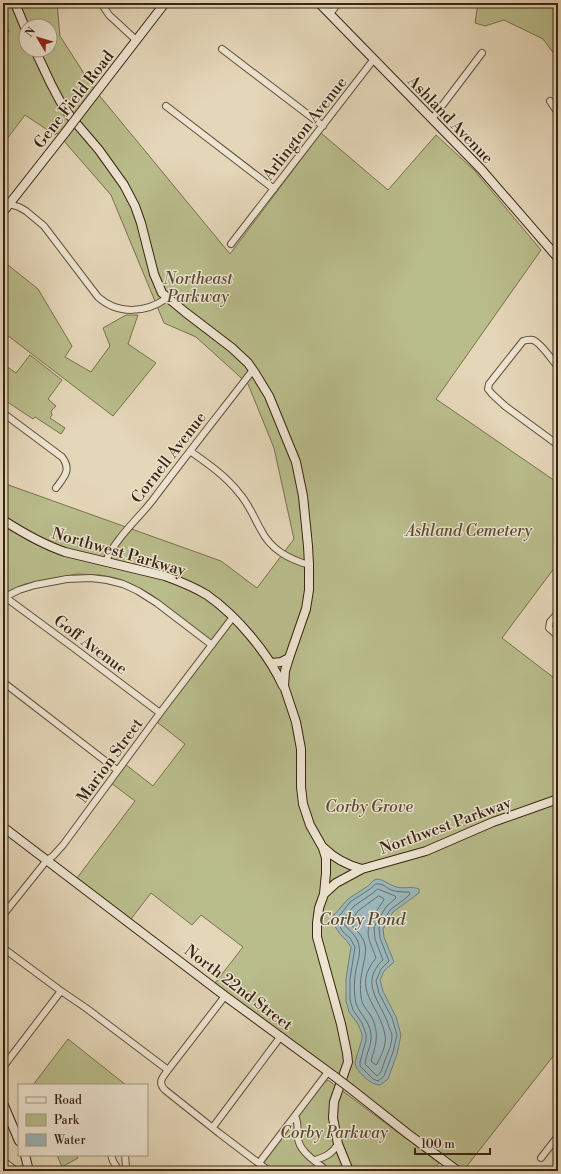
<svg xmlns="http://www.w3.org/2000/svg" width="561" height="1174" viewBox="0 0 561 1174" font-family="'Libre Bodoni',serif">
  <rect width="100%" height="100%" fill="#e4d6b8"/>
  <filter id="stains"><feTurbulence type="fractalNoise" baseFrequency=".005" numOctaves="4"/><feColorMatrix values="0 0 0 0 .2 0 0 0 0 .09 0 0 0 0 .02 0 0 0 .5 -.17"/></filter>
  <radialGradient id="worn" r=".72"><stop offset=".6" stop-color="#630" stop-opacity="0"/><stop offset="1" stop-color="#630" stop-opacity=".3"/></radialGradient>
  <path fill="#b9bc8b" stroke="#79704e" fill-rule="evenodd" d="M 3,3 L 57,3 L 60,36 L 94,89 L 230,254 L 321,133 L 388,190 L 436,135 L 474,170 L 541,250 L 436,399 L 558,483 L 558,563 L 502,638 L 558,681 L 558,1050 L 463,1171 L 215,983 L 243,947 L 201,915 L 192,925 L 151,893 L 131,919 L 77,878 L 135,801 L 111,783 L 125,764 L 153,786 L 185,744 L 157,722 L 215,644 L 152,595 L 132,584 L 116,578 L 100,575 L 77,574 L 25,584 L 7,592 L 3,590 L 3,483 L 221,561 L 257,588 L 294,539 L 274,448 L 248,384 L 196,337 L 164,323 L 111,195 L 57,133 L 55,135 L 25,115 L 4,143 L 3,142 L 3,40 L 9,31 L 3,18 ZM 26,26 L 50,26 L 50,50 L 26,50 Z
    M 478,3 L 558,3 L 558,57 L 555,55 L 543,39 L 504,20 L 485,26 L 475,23 Z
    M 3,261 L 38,289 L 72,346 L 65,357 L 91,372 L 110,346 L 103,328 L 126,315 L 138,315 L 128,344 L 156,363 L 113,416 L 3,332 Z
    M 30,355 L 62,380 L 48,399 L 56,406 L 51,411 L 52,415 L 50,418 L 65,428 L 61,434 L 35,417 L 33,419 L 3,399 L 3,370 L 6,366 L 16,373 Z
    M 68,1039 L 126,1085 L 33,1085 Z
    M 328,1080 L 439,1163 L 435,1168 L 437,1171 L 274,1171 L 264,1163 L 265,1161 L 323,1083 Z
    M 57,1155 L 77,1155 L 78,1158 L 62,1167 Z"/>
  <path fill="#9ab6ba" stroke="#737c76" d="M 378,879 C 385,880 389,885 396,887 C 404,889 412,886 419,889 L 419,893 L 393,912 L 383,929 L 384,937 L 394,962 L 384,971 L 380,980 L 383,991 L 396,1017 L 401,1035 L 397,1054 L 388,1079 L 380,1085 C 371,1085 361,1075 356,1067 L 355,1062 L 362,1039 L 362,1034 L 358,1024 L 349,1012 L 346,1001 L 346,979 L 351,947 L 346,940 L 340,934 L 332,922 L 334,915 L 348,899 L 368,886 L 374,880 Z"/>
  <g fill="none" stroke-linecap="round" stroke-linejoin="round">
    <path stroke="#6a6d66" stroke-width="1" d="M 376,884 C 383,883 385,887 391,890 C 397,892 403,892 409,892 L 410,894 L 406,898 L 390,910 L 379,928 L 380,938 L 389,961 L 381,969 L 376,981 L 379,993 L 392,1018 L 397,1035 L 393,1052 L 384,1076 L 378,1081 L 373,1079 L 360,1066 L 360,1062 L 366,1040 L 366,1034 L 362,1023 L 353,1010 L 350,1000 L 350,979 L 355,947 L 350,938 L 343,932 L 337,921 L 338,918 L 350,902 L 370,889 Z
      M 378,889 L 395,896 L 396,898 L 386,907 L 374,927 L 375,939 L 383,960 C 381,962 378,964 377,967 C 362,987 384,1007 389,1027 C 390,1030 392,1033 392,1036 C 392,1044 388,1053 385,1060 C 383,1065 382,1073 377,1076 L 365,1064 C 366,1054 372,1045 371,1034 C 370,1020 356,1012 355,998 C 354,989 354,979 356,970 C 357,963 361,954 359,946 C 358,935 347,930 342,921 L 354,906 L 373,893 Z
      M 379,896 L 383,898 L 384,900 C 381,904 378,909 375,913 C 363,933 369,938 376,958 C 350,989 380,1005 385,1035 C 387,1044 381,1056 377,1064 L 376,1065 L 371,1061 C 376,1044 380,1033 371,1016 C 367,1010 362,1005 361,997 C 360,989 360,980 362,972 C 363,964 367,953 365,945 C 363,934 354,930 350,922 L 358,911 Z"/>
    <defs>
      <path id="street" d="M 101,3 L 109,15 L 136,40
        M 330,14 L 338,3
        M 222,49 L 323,126
        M 550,101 L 558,113
        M 166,106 L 274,189
        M 432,119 L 482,53
        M 3,201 L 9,204 L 19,207 L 26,211 L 44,226 L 98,297 C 118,315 146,313 167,298
        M 231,244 L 374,59
        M 558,367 C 552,360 541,343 533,340 C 529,339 526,340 523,341 L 489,384 L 488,389 L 492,394 L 505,406 L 558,445
        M 3,413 L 62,457 C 72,470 64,477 56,488
        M 190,451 C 207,463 226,476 239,493 C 249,504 254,518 261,530 C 271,550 289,559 309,565
        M 106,561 C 116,538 136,521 152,501 C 185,457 219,414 253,370
        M 5,597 L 74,648 L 160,713
        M 3,598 L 19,590 L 35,585 L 67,579 L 91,578 L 107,580 L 123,584 L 138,591 L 157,603 L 212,645
        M 558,613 L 550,622 L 549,628 L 558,636
        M 3,682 L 117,770
        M 3,915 L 47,860 L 53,856 L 63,845 L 160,713 L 233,617
        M 3,948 L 61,991
        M 225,996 L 168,1070 C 163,1077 157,1082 165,1090 L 219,1133 L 269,1171
        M 3,1067 L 61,991 L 86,1008 L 168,1070
        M 295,1116 C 299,1123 297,1130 298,1138 C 299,1152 317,1162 327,1171
        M 213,1127 L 281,1036
        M 111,1155 L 113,1161 L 119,1171
        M 541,1158 L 558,1136
        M 315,1160 C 325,1157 332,1154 338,1144
        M 3,1161 L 16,1171
        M 259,1163 L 328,1072
        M 124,1171 L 126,1167 L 125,1155"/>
      <path id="secondary" d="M 15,3 L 26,30
        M 319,3 L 481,169 L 558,258
        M 35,50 L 51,84 L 60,101 L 70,116 L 99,150 L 124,185 L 135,206 L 141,223 L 154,274 L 162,293 L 185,312 L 232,348 L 248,363 L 255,373 L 269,396 L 296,462 L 303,496 L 308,546 L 309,565 L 309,590 L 306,609 L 289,658 L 285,671 L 284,686 L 296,722 L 301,749 L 301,787 L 303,804 L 310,825 L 323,848 L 326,858 L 326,873 L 324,894 L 319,908 L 317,923 L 317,937 L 341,1024 L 347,1053 L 348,1062 L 334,1102 L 333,1118 L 338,1144 L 349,1171
        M 84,108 L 165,3
        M 3,212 L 65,133
        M 3,520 C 23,533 42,544 65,552 L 165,576 C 179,581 194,587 207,595 C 237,616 268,653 283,686
        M 272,663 L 281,662 L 289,658
        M 3,827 L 225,996 L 334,1076
        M 324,848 C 335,859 347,865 362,869
        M 324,894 L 336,883 L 362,869 L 426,851 L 493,822 L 558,799
        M 351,1089 L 408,1134 L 458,1171
        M 3,1103 L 19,1141
        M 25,1155 L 29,1171"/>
    </defs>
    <use href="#street" stroke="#64503b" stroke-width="8"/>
    <use href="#secondary" stroke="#392411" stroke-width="10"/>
    <use href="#street" stroke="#ede4d1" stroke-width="6"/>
    <use href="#secondary" stroke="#ede4d1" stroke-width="8"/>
    <defs>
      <path id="secondary-bridge" d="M 65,133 L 84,108
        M 334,1076 L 351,1089"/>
    </defs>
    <use href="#secondary-bridge" stroke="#392411" stroke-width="10" stroke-linecap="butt"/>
    <use href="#secondary-bridge" stroke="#ede4d1" stroke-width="8"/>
  </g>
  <g text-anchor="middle" stroke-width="3" stroke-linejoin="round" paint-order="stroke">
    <g font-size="16" fill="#392411" stroke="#ede4d1">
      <text transform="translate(73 99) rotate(-52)" y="6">Gene Field Road</text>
      <text transform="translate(451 119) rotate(46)" y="6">Ashland Avenue</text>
      <text transform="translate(304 128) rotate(-52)" y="6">Arlington Avenue</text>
      <text transform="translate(168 457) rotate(-52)" y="6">Cornell Avenue</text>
      <text transform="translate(119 551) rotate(16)" y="6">Northwest Parkway</text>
      <text transform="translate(91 644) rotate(37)" y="6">Goff Avenue</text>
      <text transform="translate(109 760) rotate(-54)" y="6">Marion Street</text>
      <text transform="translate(445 825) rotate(-20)" y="6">Northwest Parkway</text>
      <text transform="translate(239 987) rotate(37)" y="6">North 22nd Street</text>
    </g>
    <g font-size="16" font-style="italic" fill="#594a30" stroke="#ede4d1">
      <text x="198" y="284">Northeast<tspan x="198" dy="18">Parkway</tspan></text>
      <text x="469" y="536">Ashland Cemetery</text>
      <text x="369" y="812">Corby Grove</text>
      <text x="334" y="1138">Corby Parkway</text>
    </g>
    <g font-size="17" font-style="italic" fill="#51483b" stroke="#ede4d1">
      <text x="362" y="925">Corby Pond</text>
    </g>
  </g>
  <rect width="561" height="1174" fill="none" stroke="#e4d6b8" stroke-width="16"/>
  <rect x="4" y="4" width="553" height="1166" fill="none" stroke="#392411" stroke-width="2"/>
  <rect x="8" y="8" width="545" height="1158" fill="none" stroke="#392411"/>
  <rect x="18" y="1084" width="130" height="72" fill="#ede4d1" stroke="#a59784"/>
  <rect x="26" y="1097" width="20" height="6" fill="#ede4d1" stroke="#a59784"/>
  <text x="54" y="1104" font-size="12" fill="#392411">Road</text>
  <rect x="26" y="1114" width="20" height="12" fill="#b9bc8b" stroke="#a59784"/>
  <text x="54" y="1124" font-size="12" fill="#392411">Park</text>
  <rect x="26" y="1134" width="20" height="12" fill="#9ab6ba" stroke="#a59784"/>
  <text x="54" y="1144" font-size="12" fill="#392411">Water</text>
  <g transform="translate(38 38) rotate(308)"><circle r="19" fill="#ede4d1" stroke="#a59784"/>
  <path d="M0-3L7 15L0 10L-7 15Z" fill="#8f2418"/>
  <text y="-6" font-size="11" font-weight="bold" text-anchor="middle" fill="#392411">N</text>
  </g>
  <path d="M415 1148v6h75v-6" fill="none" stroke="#392411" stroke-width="2"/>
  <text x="421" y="1148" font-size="12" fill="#392411" stroke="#ede4d1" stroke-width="3" paint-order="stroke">100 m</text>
  <rect width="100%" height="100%" filter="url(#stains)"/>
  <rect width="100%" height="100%" fill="url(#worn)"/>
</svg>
